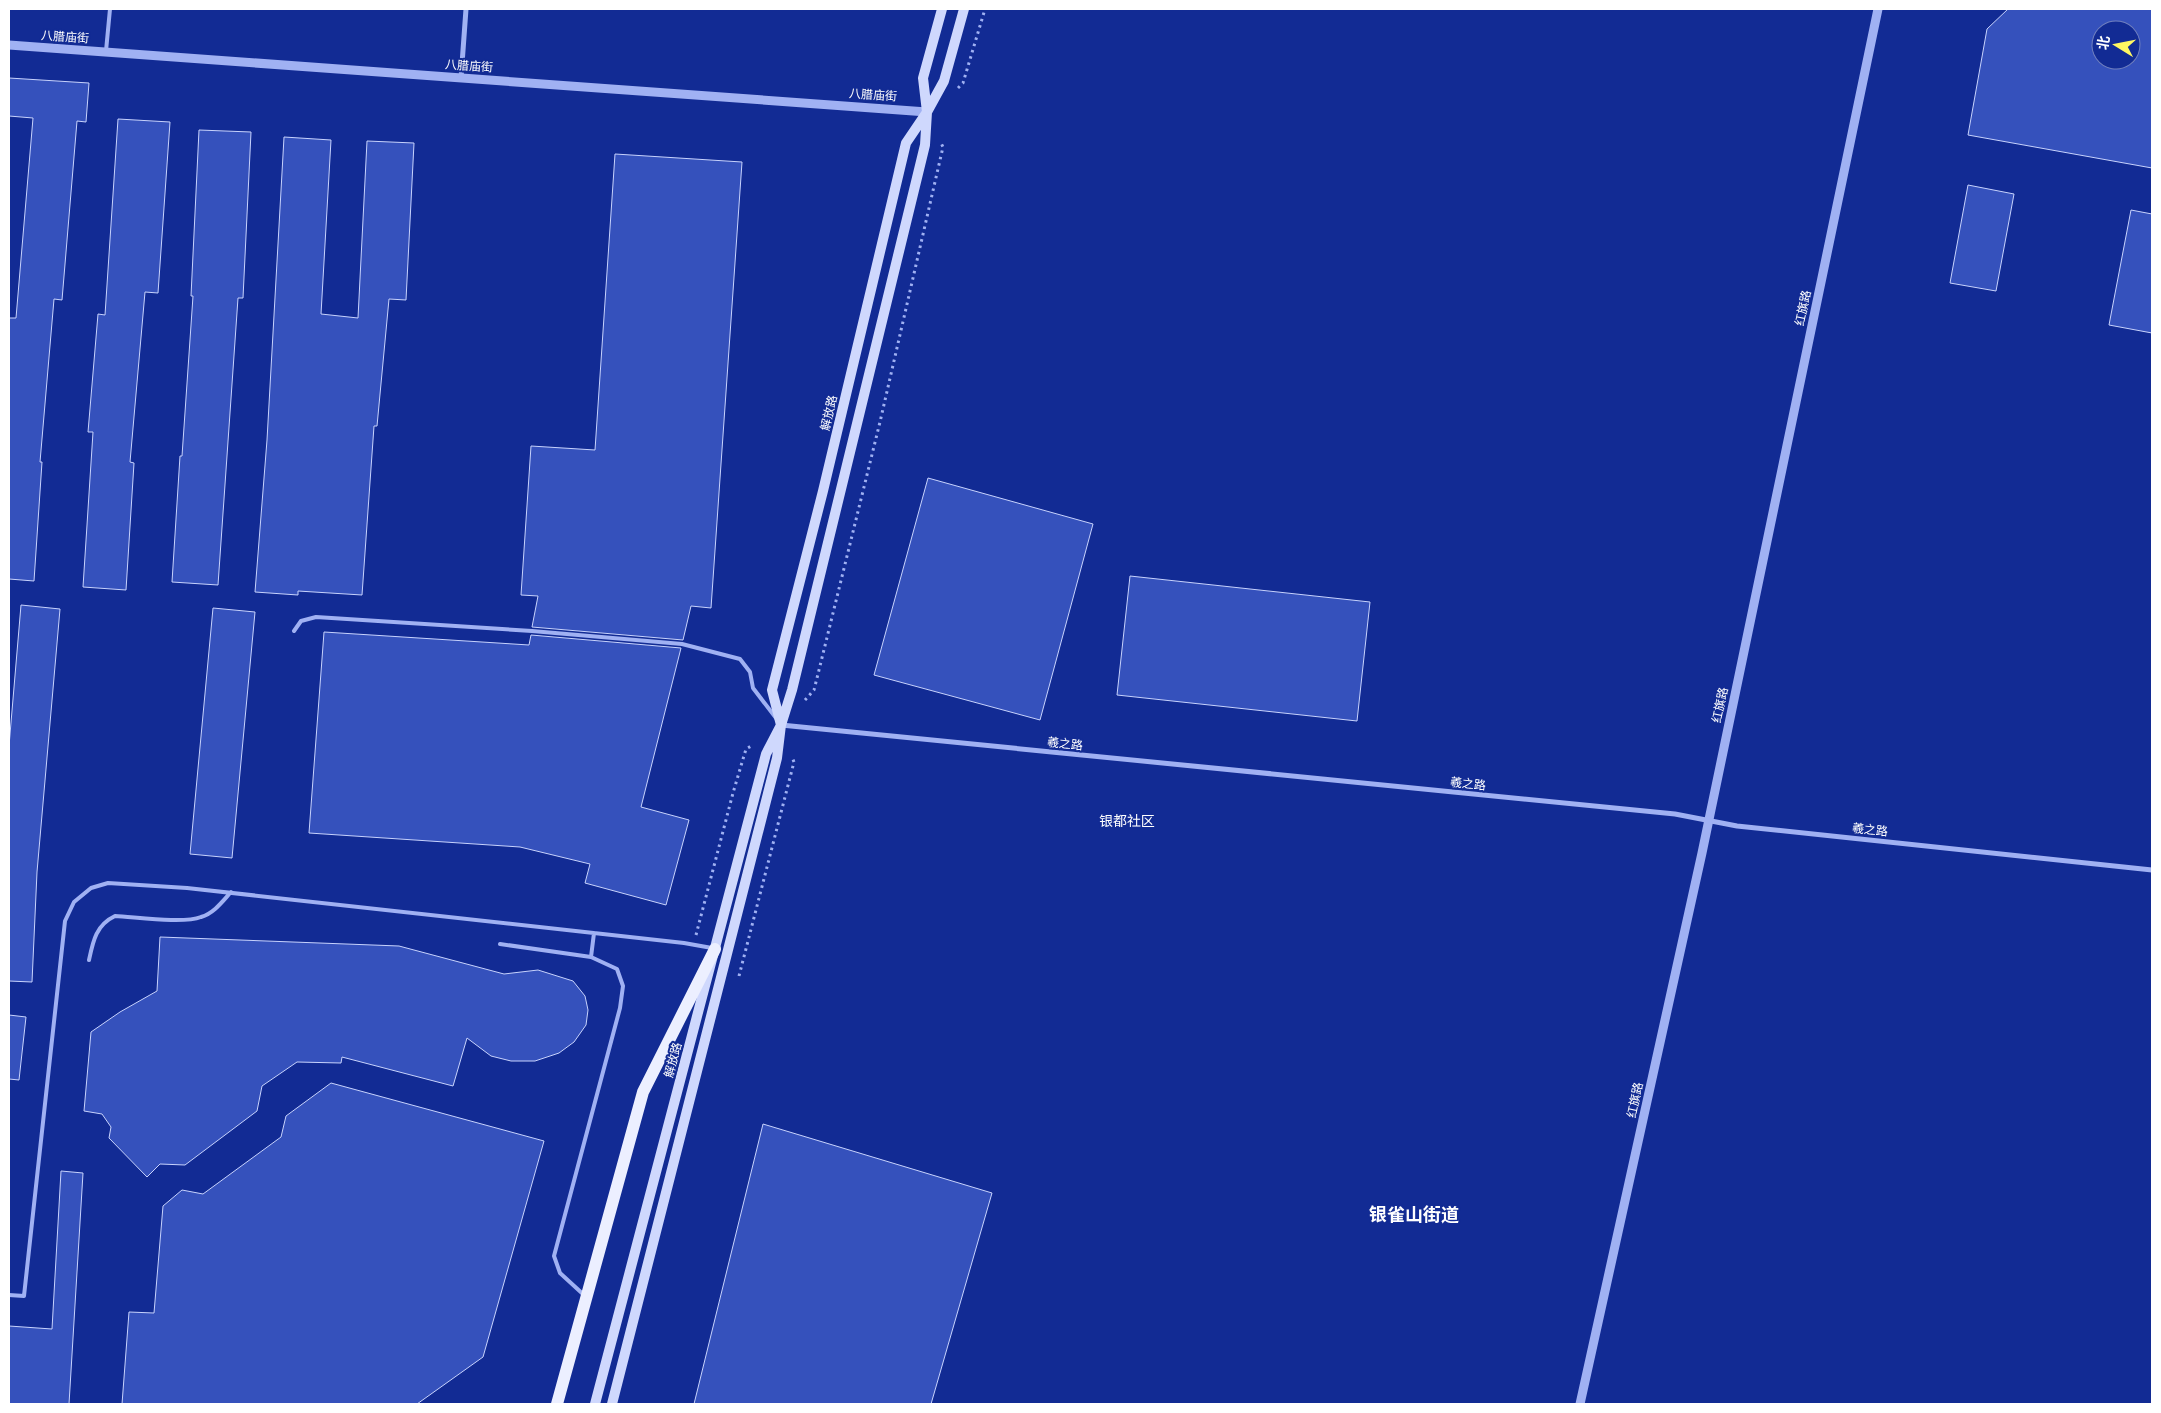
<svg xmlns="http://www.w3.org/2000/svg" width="2161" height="1413" viewBox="0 0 2161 1413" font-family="Arial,'Noto Sans SC',sans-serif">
  <rect width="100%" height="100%" fill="#122b94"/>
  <path fill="#3551bc" stroke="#c8d3fd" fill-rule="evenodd" d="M 2008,9 L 2152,9 L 2152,168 L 1968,135 L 1987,29 ZM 2101,30 L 2131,30 L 2131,60 L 2101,60 Z
    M 9,78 L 89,83 L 86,122 L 77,121 L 62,300 L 54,299 L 40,462 L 42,462 L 34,581 L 9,579 L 9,318 L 16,318 L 33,118 L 9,116 Z
    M 118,119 L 170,122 L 158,293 L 145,292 L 130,462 L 134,463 L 126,590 L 83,587 L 93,432 L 88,432 L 98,314 L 105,315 Z
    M 199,130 L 251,132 L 243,298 L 238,298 L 218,585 L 172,582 L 180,456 L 182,456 L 193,296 L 191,296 Z
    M 284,137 L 331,140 L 321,314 L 358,318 L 367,141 L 414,143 L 406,300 L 389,299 L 377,426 L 374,426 L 362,595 L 298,591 L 298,595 L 255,592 L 267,440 Z
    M 615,154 L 742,162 L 711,608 L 691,606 L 683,640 L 532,627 L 538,596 L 521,595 L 531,446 L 595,450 Z
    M 1968,185 L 2014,194 L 1996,291 L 1950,283 Z
    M 2131,210 L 2152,214 L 2152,333 L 2109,325 Z
    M 928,478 L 1093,524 L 1040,720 L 874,675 Z
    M 1130,576 L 1370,602 L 1357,721 L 1117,695 Z
    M 21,605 L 60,609 L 37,872 L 32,982 L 9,981 L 9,746 Z
    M 213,608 L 255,612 L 232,858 L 190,854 Z
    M 324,632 L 529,645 L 531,635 L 681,648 L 641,807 L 689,820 L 666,905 L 585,883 L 590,864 L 520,847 L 309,833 Z
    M 160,937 L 399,946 L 504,974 L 538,970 L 573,981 L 585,996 L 588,1010 L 586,1025 L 574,1042 L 559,1053 L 535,1061 L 511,1061 L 491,1056 L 467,1038 L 453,1086 L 342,1057 L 341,1063 L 297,1062 L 262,1086 L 257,1111 L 185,1165 L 160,1164 L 147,1177 L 109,1138 L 111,1127 L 102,1114 L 84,1111 L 91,1032 L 120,1012 L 157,991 Z
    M 9,1015 L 26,1017 L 19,1080 L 9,1079 Z
    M 331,1083 L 544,1141 L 483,1357 L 417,1404 L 122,1404 L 129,1312 L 154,1313 L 163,1206 L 182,1190 L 203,1194 L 281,1137 L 286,1116 Z
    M 763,1124 L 992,1193 L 931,1404 L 694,1404 Z
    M 61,1171 L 83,1173 L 69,1404 L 9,1404 L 9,1326 L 52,1329 Z"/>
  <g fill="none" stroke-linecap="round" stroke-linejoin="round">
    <path stroke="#a0b1f3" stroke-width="3" stroke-dasharray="2.5 4" stroke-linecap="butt" d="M 958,88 L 963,83 L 985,9
      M 805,700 L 814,690 L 819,670 L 880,422 L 943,147 L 941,143
      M 696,935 L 733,793 L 746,749 L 753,745
      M 739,976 L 794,762 L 792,757"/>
    <path stroke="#a0b1f3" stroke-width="4" d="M 106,51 L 110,9
      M 294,631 L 301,621 L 316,617 L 532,631 L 682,644 L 740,659 L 750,672 L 753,688 L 776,718
      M 500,944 L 591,957
      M 89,960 C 93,941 96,925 115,916 C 136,917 183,924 201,917 C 214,913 222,902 231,892
      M 9,1295 L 24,1296 L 65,921 L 74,902 L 91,888 L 108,883 L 187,888 L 684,943 L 712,948
      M 584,1295 L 560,1273 L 554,1256 L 620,1008 L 623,986 L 617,969 L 591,957 L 594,933"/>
    <path stroke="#a0b1f3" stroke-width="5" d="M 461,78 L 466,9
      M 781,725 L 1675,814 L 1737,826 L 2152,870"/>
    <path stroke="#a0b1f3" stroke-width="9" d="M 9,45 L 927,112
      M 1580,1404 L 1702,853 L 1878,9"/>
    <path stroke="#cfd8fd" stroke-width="10" d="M 595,1404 L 766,754 L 781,725 L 792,690 L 925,145 L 927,112 L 923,78 L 942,9
      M 612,1404 L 777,758 L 781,725 L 772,690 L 823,491 L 906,143 L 927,112 L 944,81 L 964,9"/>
    <path stroke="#ecefff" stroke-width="12" d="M 557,1404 L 643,1092 L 715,949"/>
  </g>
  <g text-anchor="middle" stroke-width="4" stroke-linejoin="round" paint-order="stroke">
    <g font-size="12" fill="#fff" stroke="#122b94">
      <text transform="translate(65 37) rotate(4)" y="4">八腊庙街</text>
      <text transform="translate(469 66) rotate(4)" y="4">八腊庙街</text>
      <text transform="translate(873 95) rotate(4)" y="4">八腊庙街</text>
      <text transform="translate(1803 308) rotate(-78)" y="4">红旗路</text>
      <text transform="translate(829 413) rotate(-77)" y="4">解放路</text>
      <text transform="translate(1720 705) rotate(-78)" y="4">红旗路</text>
      <text transform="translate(1065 744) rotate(6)" y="4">羲之路</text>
      <text transform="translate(1468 784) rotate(6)" y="4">羲之路</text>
      <text transform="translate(1870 830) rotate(6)" y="4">羲之路</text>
      <text transform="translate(673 1060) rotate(-75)" y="4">解放路</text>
      <text transform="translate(1635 1100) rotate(-78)" y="4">红旗路</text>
    </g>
    <g font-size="14" fill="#fff" stroke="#122b94">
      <text x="1127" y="826">银都社区</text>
    </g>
    <g font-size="18" font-weight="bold" fill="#fff" stroke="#122b94">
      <text x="1414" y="1221">银雀山街道</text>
    </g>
  </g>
  <rect width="2161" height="1413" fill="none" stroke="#ffffff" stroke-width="20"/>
  <g transform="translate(2116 45) rotate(280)"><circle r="24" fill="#122b94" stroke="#7180bf"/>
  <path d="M0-4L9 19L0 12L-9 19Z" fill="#fff762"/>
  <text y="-8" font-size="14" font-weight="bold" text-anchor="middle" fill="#ffffff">北</text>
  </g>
</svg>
